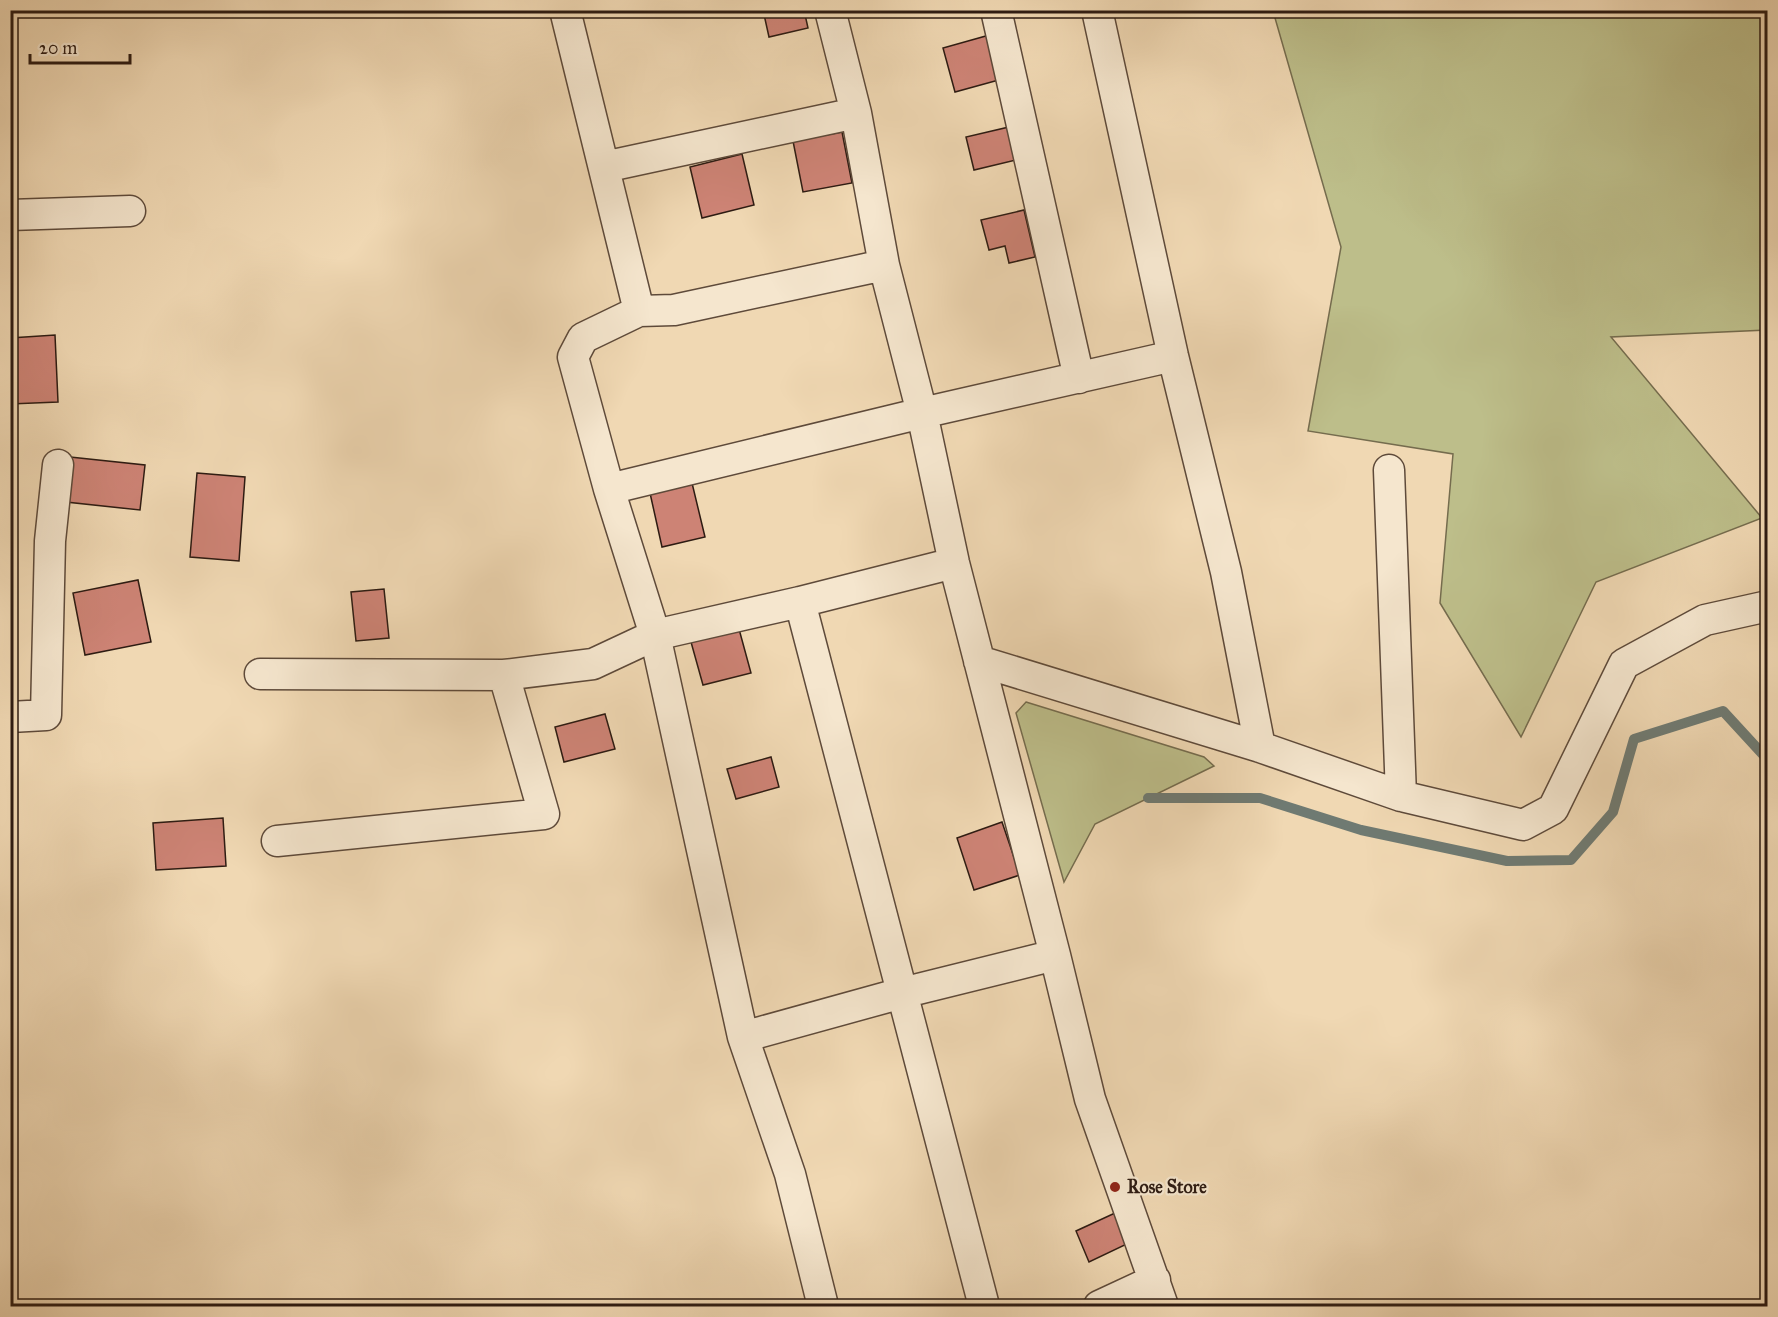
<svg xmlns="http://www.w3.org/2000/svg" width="1778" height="1317" viewBox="0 0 1778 1317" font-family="'IM FELL Great Primer',serif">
  <rect width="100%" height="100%" fill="#f0d8b3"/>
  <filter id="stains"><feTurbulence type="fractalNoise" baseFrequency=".00333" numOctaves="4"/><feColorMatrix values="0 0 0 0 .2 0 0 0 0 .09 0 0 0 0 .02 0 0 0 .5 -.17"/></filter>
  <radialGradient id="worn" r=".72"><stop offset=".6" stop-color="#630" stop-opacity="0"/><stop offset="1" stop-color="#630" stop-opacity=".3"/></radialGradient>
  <path fill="#bdbe8a" stroke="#756c4e" stroke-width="1.5" d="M 1273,11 L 1767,11 L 1767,330 L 1611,337 L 1762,518 L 1596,582 L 1521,737 L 1440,603 L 1453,454 L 1308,431 L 1341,247 Z
    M 1026,702 L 1204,757 L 1214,766 L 1095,824 L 1064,882 L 1016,713 Z"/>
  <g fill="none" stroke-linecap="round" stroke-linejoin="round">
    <path stroke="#6f7a72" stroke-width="10" d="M 1148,798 L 1260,798 L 1361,830 L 1507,861 L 1571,860 L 1613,812 L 1634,739 L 1723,711 L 1768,760"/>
  </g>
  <path fill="#cd8375" stroke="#2d1b12" stroke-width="1.5" d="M 763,10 L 804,10 L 808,28 L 769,37 Z
    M 993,34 L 1006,78 L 955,92 L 943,48 Z
    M 1009,127 L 1016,160 L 974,170 L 966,137 Z
    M 842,132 L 852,183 L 803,192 L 793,141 Z
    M 742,154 L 754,205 L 702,218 L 690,167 Z
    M 1024,210 L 1035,257 L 1009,263 L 1005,246 L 989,250 L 981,220 Z
    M 55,335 L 58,402 L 10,404 L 10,338 Z
    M 70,457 L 145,465 L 140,510 L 66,502 Z
    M 197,473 L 245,477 L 239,561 L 190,557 Z
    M 692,483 L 705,537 L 662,547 L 650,493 Z
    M 138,580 L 151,642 L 85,655 L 73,593 Z
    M 384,589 L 389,638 L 356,641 L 351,592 Z
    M 739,629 L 751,673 L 703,685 L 691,642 Z
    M 605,714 L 615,749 L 564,762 L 555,727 Z
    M 771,757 L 779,787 L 736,799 L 727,769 Z
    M 223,818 L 226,866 L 156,870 L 153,823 Z
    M 1002,822 L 1020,875 L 974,890 L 957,838 Z
    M 1115,1213 L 1129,1243 L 1089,1262 L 1076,1231 Z"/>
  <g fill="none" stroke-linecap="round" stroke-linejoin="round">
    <defs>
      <path id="street" d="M 565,10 L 639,311 L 583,338 L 573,357 L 609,489 L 655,635 L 743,1037 L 902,993 L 1055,955
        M 830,10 L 856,113 L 884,265 L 922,413 L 954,563 L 1055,955 L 1090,1099 L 1163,1306
        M 996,10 L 1079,378
        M 1097,10 L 1173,356 L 1226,572 L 1260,747
        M 604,167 L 856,113
        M 10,215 L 130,211
        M 639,311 L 674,310 L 884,265
        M 1389,470 L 1401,796
        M 609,489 L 922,413 L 1173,356
        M 800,602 L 984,1306
        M 979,661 L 1260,747 L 1401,796 L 1523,825 L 1553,809 L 1624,664 L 1705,620 L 1768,606
        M 260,674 L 504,675 L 593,664 L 655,635 L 800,602 L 954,563
        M 10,717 L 46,715 L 50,541 L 58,465
        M 277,841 L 544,814 L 504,675
        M 743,1037 L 790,1174 L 823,1306
        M 1099,1306 L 1155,1280"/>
    </defs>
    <use href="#street" stroke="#5e4a3a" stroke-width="33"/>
    <use href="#street" stroke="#f5e6ce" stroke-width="30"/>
  </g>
  <circle fill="#8f2418" stroke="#f5e6ce" stroke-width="2" cx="1115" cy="1187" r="6"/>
  <g text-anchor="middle" stroke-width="4.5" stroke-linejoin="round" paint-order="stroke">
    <g font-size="18" font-weight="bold" fill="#2d1b12" stroke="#f5e6ce" text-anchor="start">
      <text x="1127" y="1193">Rose Store</text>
    </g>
  </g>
  <rect width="1778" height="1317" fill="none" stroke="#f0d8b3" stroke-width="36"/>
  <rect x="12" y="12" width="1754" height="1293" fill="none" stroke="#2d1b12" stroke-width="3"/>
  <rect x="18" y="18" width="1742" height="1281" fill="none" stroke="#2d1b12" stroke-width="1.5"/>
  <path d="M30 54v9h100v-9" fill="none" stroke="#2d1b12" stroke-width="3"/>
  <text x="39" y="54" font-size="18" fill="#2d1b12" stroke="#f5e6ce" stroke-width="4.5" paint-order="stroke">20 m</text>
  <rect width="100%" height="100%" filter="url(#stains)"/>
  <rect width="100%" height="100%" fill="url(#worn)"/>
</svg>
